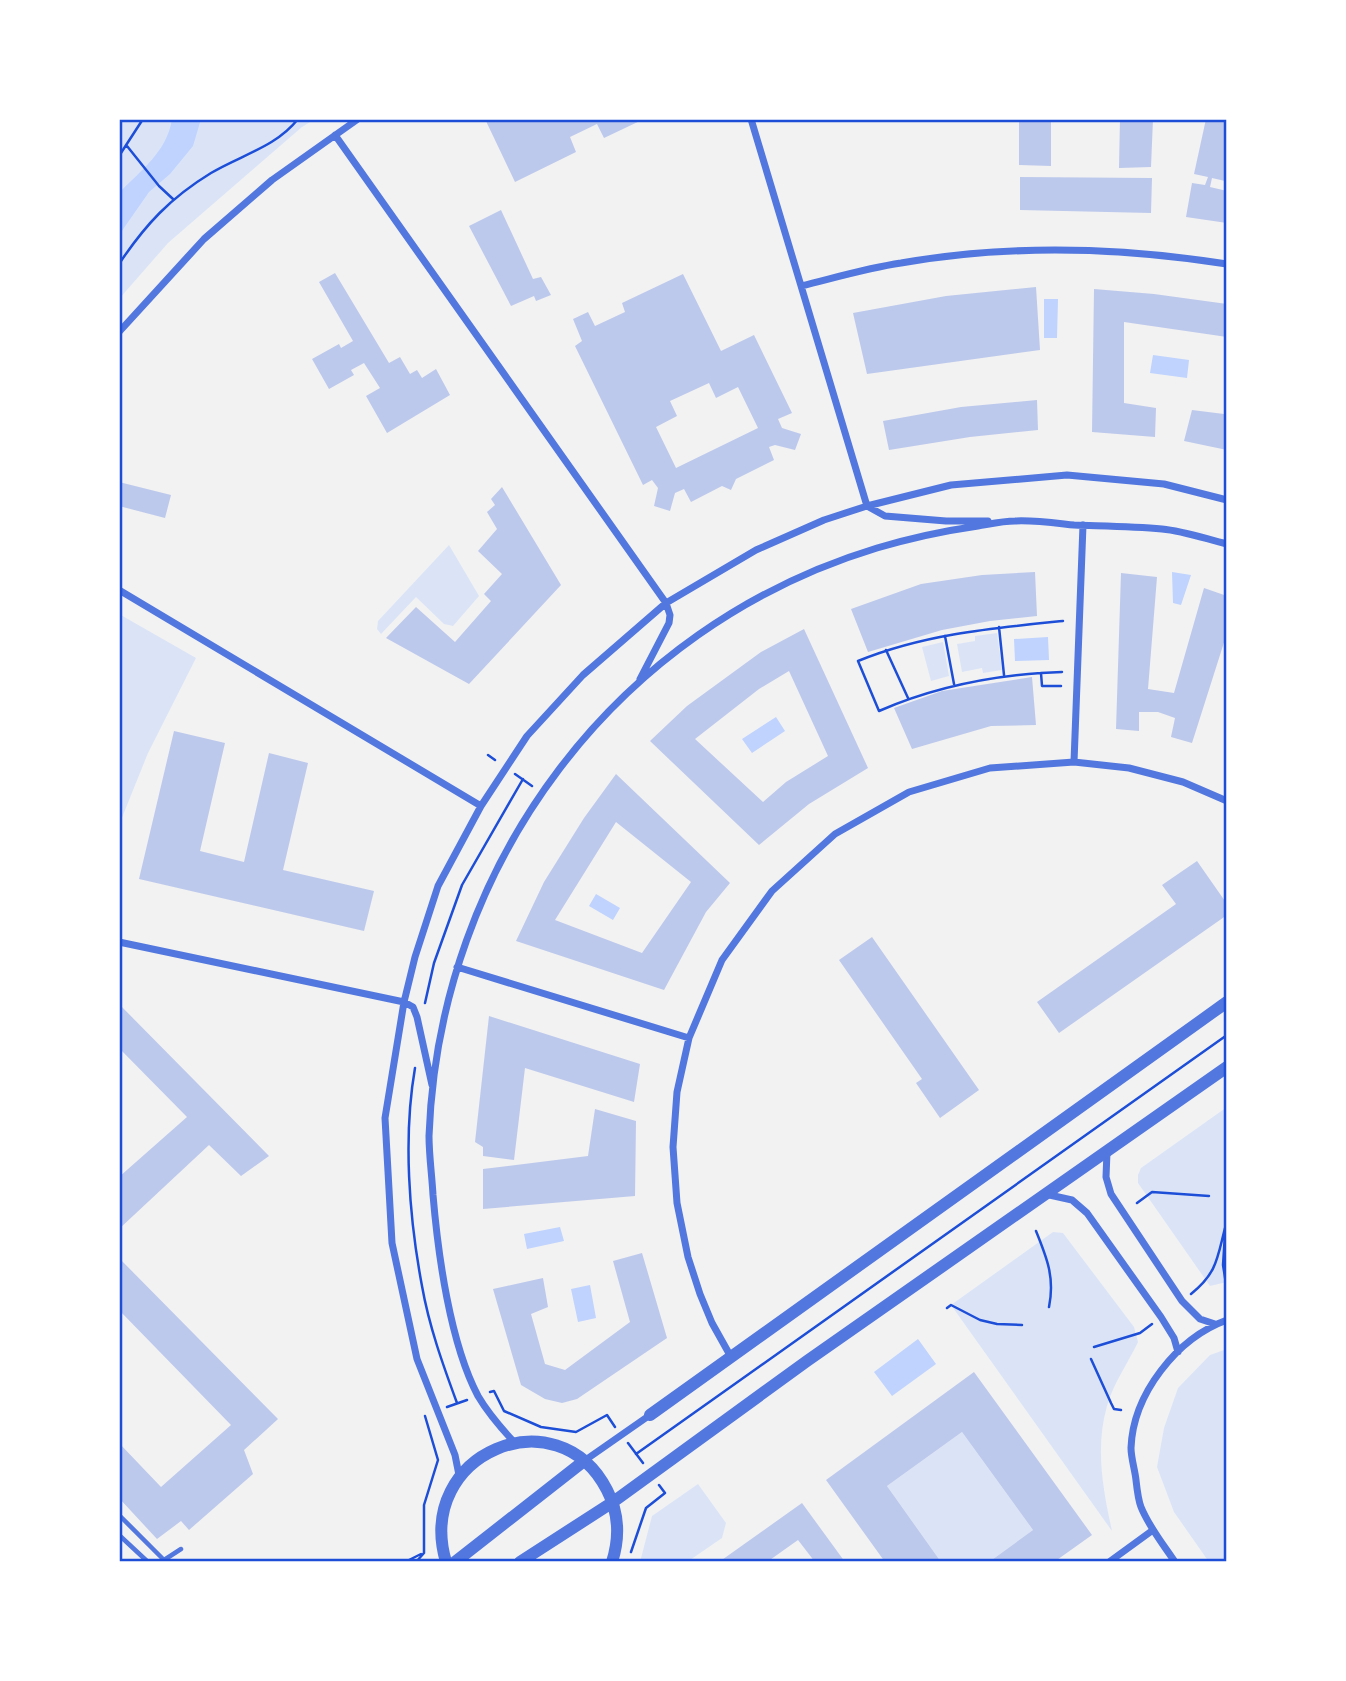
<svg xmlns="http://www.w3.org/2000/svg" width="1346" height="1681" viewBox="0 0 1346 1681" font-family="Mulish,sans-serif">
  <rect width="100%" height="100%" fill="#f2f2f2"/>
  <path fill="#dbe4f7" d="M 119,119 L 315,119 L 302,127 L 168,243 L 119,299 Z
    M 449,545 L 479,596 L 453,626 L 444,624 L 416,597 L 381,634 L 377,629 L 378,621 Z
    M 119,614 L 196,658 L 148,753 L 119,825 Z
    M 997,633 L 1002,670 L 983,673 L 982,668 L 962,672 L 957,644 L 975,641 L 975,636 Z
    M 943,642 L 949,676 L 931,681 L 922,647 Z
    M 1227,1107 L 1227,1282 L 1210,1286 L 1138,1183 L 1138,1175 L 1141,1168 Z
    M 1053,1232 L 1063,1233 L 1134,1327 L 1138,1342 C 1128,1363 1113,1384 1107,1406 C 1095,1448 1103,1490 1112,1531 L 951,1305 Z
    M 1227,1349 L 1227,1562 L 1209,1562 L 1174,1512 L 1157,1467 L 1164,1428 L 1178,1388 L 1210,1355 Z
    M 962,1432 L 1033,1530 L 989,1562 L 941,1562 L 887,1486 Z
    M 698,1484 L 726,1523 L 722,1538 L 687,1562 L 640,1562 L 652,1516 Z"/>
  <path fill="#bfd3fe" d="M 172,119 L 201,119 L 193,146 L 170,174 L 149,192 L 119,235 L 119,193 C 141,170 167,152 172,119 Z
    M 1044,299 L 1058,299 L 1057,338 L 1044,338 Z
    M 1153,355 L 1189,360 L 1187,378 L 1150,373 Z
    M 1172,572 L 1191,575 L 1181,605 L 1173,603 Z
    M 1048,637 L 1049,660 L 1015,661 L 1014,639 Z
    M 776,717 L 785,731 L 752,753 L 742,739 Z
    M 596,894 L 620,908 L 613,920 L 589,906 Z
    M 560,1227 L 564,1241 L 527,1249 L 524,1234 Z
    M 590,1285 L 596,1318 L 578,1322 L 571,1289 Z
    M 918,1339 L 936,1364 L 892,1396 L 874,1372 Z"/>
  <path fill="#bdc9ec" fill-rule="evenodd" d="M 485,119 L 644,119 L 604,138 L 597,124 L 570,137 L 576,152 L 515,182 Z
    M 1019,119 L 1051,119 L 1051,166 L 1019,165 Z
    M 1120,119 L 1153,119 L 1151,167 L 1119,168 Z
    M 1206,119 L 1227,119 L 1225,181 L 1212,178 L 1210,187 L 1227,191 L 1227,223 L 1186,217 L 1192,183 L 1205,185 L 1208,177 L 1194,174 Z
    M 1020,177 L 1152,178 L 1151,213 L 1020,210 Z
    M 501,210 L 533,279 L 541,277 L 551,295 L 536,301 L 534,296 L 511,306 L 469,226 Z
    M 335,273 L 389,363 L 400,357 L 410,374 L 417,370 L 422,378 L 436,369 L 450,395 L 387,433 L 366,396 L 380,388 L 364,363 L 351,370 L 354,375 L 329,389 L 312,359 L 339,344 L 341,348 L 353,341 L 319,282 Z
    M 683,274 L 721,351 L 754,335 L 792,413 L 778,419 L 782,428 L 801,434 L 795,450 L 775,445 L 769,447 L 774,460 L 736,479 L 731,490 L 722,486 L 691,502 L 684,489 L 675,493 L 670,511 L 654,506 L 658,488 L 652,480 L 643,485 L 575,346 L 582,341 L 573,319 L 588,312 L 595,326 L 625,312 L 622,303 ZM 709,383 L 716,398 L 738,387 L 758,428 L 676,468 L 656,427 L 677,416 L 670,401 Z
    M 1036,287 L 1040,350 L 867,374 L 853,313 L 946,296 Z
    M 1094,289 L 1154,294 L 1227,304 L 1227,337 L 1124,322 L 1124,403 L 1156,408 L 1155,437 L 1092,432 Z
    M 1037,400 L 1038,430 L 970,437 L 889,450 L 883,421 L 961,407 Z
    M 1227,407 L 1227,450 L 1184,441 L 1192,410 L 1224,414 Z
    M 119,482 L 171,495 L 165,518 L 119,506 Z
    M 502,487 L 561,585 L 469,684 L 386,638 L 416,607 L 455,642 L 491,601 L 484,594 L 502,574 L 478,551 L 497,529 L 487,512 L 495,505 L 491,499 Z
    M 1035,572 L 1037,616 L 990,621 L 942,630 L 868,652 L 851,609 L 921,584 L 982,575 Z
    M 1121,573 L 1157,577 L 1148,689 L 1174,693 L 1204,588 L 1227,596 L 1227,633 L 1192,743 L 1171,737 L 1175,718 L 1158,712 L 1139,712 L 1139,731 L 1116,729 Z
    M 804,629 L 868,768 L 809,804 L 759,845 L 650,741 L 687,706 L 761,652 ZM 789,671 L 828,756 L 786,782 L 763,802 L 695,739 L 759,689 Z
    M 1032,677 L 1036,725 L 991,726 L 912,749 L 894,708 L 942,691 Z
    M 174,731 L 225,743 L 200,851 L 244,862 L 269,753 L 308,763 L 283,870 L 374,891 L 364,931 L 139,879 Z
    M 616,774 L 730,883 L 706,912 L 664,990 L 516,941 L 544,882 L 584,818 ZM 616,822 L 691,882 L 642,953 L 555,920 Z
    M 1197,861 L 1227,904 L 1227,915 L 1059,1033 L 1037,1002 L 1176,904 L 1162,885 Z
    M 872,937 L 979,1090 L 940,1118 L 916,1083 L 922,1079 L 839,960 Z
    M 119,1004 L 269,1156 L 241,1176 L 209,1145 L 119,1229 L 119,1177 L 187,1117 L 119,1048 Z
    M 489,1016 L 640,1064 L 634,1102 L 525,1068 L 514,1160 L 483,1156 L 483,1147 L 475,1142 Z
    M 595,1109 L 636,1121 L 635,1196 L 483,1209 L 483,1169 L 588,1156 Z
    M 642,1253 L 667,1338 L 577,1399 L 562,1403 L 545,1399 L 521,1385 L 493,1289 L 543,1278 L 548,1307 L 531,1314 L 545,1364 L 565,1370 L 630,1322 L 613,1261 Z
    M 119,1258 L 278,1419 L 244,1450 L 253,1474 L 189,1530 L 181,1521 L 157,1539 L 119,1498 L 119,1443 L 161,1487 L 231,1425 L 119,1310 Z
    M 974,1372 L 1092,1535 L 1054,1562 L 989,1562 L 1033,1530 L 962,1432 L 887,1486 L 941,1562 L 885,1562 L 826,1480 Z
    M 802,1503 L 845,1562 L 815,1562 L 798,1540 L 767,1562 L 719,1562 Z"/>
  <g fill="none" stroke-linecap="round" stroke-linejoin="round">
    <path stroke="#1d4ed8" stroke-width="2.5" d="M 127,146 L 159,186 L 173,199
      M 119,156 L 143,119
      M 119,264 C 145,225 170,198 211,173 C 241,155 276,147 298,119
      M 999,627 L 1004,675
      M 945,636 L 954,684
      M 886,650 L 908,698
      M 1041,673 C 984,677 932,688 879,711 L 858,661 C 924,634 993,628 1063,621
      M 1061,686 L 1042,686 L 1041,673 L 1062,672
      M 488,755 L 495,760
      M 515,774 L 532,786
      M 425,1003 L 434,963 L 462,885 L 523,779
      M 415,1068 C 403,1137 409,1217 422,1286 C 429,1326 443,1365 457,1403
      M 1137,1203 L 1152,1192 L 1209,1196
      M 1036,1231 C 1047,1258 1055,1278 1049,1307
      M 1225,1234 L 1223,1265 L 1227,1290
      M 1191,1294 C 1217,1273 1217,1259 1225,1228
      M 947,1308 L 951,1305 L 980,1320 L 997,1324 L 1022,1325
      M 1094,1347 L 1140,1333 L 1152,1324
      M 1091,1359 L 1111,1403 L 1114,1409 L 1121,1410
      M 490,1392 L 494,1391 L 504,1411 L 541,1427 L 576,1432 L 607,1415 L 615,1427
      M 447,1407 L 467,1400
      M 628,1443 L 643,1463
      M 636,1454 L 1227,1035
      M 631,1552 L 646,1508 L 665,1493 L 659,1485
      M 405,1562 L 421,1554
      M 416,1562 L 424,1553 L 424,1505 L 438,1460 L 425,1416"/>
    <path stroke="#5277de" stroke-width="4.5" d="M 119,1515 L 164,1560
      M 119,1535 L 148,1562
      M 161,1562 L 181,1549"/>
    <path stroke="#5277de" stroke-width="7" d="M 751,119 L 867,506 L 885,516 L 946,521 L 988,521
      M 335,135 L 666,603 L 670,615 L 669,623 L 640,679
      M 801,286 C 834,278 867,268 901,263 C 1010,244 1118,247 1227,264
      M 119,332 L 204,239 L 272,180 L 358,119
      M 119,590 L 481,806
      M 1074,762 L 1083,525
      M 119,942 L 404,1002 L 413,1007 L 417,1017 L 432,1085
      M 457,967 L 689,1038
      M 1107,1152 L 1106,1177 L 1111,1194 L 1182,1301 L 1200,1319 L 1215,1324
      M 1045,1194 L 1072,1200 L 1087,1213 L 1161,1317 L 1174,1338 L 1178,1352
      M 731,1357 L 712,1323 L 700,1294 L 688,1257 L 677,1203 L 673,1147 L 677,1092 L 689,1038 L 722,960 L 772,891 L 835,834 L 909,792 L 990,768 L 1074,762 L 1129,768 L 1183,782 L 1227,801
      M 514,1442 C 501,1428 488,1413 478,1396 C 450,1343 438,1254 433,1195 C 432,1176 429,1155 429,1136 C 439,864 616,627 877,548 C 911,538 943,531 978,526 C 990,524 1003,521 1015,521 C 1034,520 1055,523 1074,525 C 1103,526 1133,526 1162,529 C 1184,531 1206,539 1227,544
      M 584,1461 L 650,1415
      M 459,1475 L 455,1455 L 417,1359 L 392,1243 L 385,1118 L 404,1002 L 415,957 L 438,886 L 481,806 L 527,736 L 583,675 L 666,603 L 756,550 L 824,520 L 867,506 L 951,485 L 1067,475 L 1164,484 L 1227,500
      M 1109,1562 L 1153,1530
      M 1175,1562 C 1163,1544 1149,1527 1141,1507 C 1138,1499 1137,1489 1136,1480 C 1135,1470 1131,1458 1131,1448 C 1133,1394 1177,1338 1227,1320"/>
    <path stroke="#5277de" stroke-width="12" d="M 650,1415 L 1227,1002
      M 446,1562 C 414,1453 558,1394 607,1490 C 619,1513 620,1537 612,1562
      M 455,1562 L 584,1461
      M 520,1562 L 613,1502 L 807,1361 L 1227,1067"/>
  </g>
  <rect width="1346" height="1681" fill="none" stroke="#ffffff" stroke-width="242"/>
  <rect x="121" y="121" width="1104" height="1439" fill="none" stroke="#1d4ed8" stroke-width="2.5"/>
</svg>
